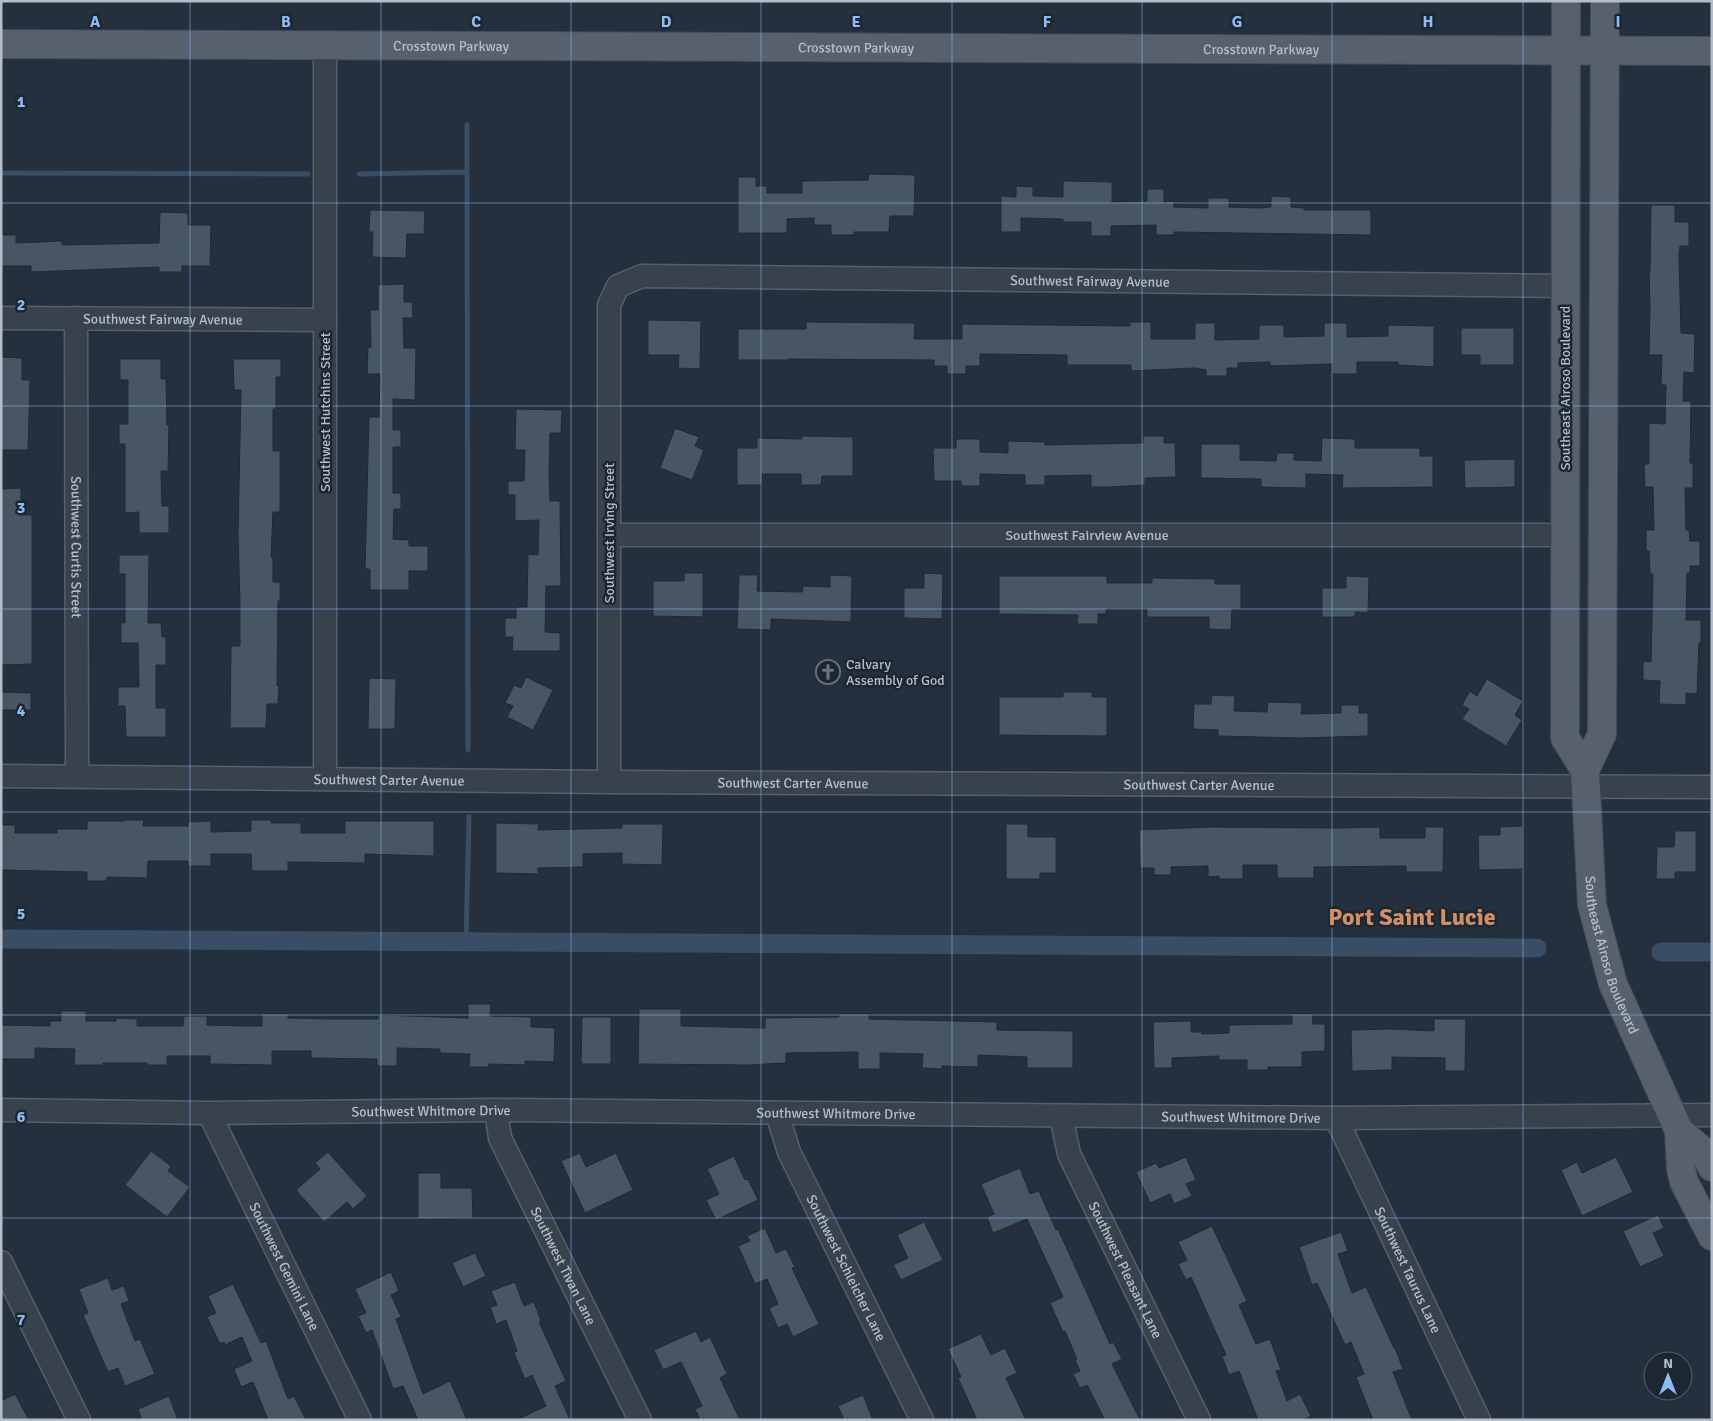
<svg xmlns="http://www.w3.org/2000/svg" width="1713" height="1421" viewBox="0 0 1713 1421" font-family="Signika,sans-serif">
  <rect width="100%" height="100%" fill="#24303d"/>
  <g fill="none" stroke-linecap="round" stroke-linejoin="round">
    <path stroke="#394d64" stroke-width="5" d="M 467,125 L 468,750
      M 1,173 L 308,174
      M 359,174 L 467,172
      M 466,942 L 469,817"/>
    <path stroke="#394d64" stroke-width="19" d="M 1,939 L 1537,948
      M 1661,952 L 1712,952"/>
  </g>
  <path fill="#485663" stroke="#1f2934" d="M 869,174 L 915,175 L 914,216 L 890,216 L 889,232 L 854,232 L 854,235 L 831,235 L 831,225 L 814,225 L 814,218 L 787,219 L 787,233 L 738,233 L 738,177 L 756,177 L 756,186 L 767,186 L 767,193 L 802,193 L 802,181 L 868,180 Z
    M 1063,181 L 1112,182 L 1112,202 L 1147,201 L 1147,189 L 1164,189 L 1164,202 L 1174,201 L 1174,207 L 1208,208 L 1208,198 L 1229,198 L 1229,207 L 1259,208 L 1271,207 L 1271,196 L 1291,197 L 1291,207 L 1304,208 L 1304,210 L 1371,210 L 1371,235 L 1174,232 L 1174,235 L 1156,235 L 1156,225 L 1111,226 L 1111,236 L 1091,236 L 1091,222 L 1063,222 L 1063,219 L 1021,218 L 1021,232 L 1001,232 L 1001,196 L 1016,197 L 1016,186 L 1033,187 L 1033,196 L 1063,197 Z
    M 1651,205 L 1675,205 L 1675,222 L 1689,222 L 1689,246 L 1680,246 L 1679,255 L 1681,333 L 1695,334 L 1694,373 L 1684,372 L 1683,401 L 1691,401 L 1690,463 L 1693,463 L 1693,488 L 1685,488 L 1686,530 L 1689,530 L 1690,541 L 1700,541 L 1700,566 L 1690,566 L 1690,573 L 1687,573 L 1686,620 L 1701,620 L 1701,643 L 1699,643 L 1697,694 L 1686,693 L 1686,705 L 1659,704 L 1660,681 L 1643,680 L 1643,661 L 1651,662 L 1653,574 L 1650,574 L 1649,551 L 1646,551 L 1646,530 L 1654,530 L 1653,487 L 1645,487 L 1644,464 L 1649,464 L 1649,423 L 1665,424 L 1666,385 L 1661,385 L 1662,355 L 1649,355 L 1650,307 L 1649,272 L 1650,272 Z
    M 370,210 L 425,211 L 424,234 L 407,234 L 406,258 L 372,257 L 373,232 L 369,232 Z
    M 160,212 L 188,213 L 188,225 L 211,225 L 210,266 L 182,266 L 182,272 L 159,272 L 159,267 L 31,272 L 31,266 L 1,266 L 1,235 L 16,235 L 16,243 L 62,241 L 62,245 L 159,243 Z
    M 404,284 L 404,302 L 412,302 L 413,318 L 403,318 L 404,348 L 416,348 L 415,400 L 393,399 L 393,430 L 401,430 L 401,447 L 393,447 L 393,493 L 401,493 L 401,509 L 394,509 L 393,539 L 409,540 L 409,546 L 428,546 L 428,571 L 409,571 L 409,590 L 370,590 L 370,569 L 365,569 L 369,417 L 379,417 L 380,374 L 367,374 L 368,347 L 371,347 L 370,310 L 378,310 L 378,285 Z
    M 648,320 L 701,321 L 700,369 L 678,368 L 679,355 L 648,355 Z
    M 806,322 L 915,323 L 914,339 L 962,339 L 962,324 L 1130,326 L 1130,322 L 1151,322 L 1151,339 L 1195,339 L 1195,323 L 1215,323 L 1215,340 L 1259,339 L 1259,325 L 1284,325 L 1284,337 L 1324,336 L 1324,323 L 1347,323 L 1347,337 L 1388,336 L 1388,325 L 1434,326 L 1434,367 L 1398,365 L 1398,362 L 1357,362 L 1357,374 L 1332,374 L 1332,364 L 1270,366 L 1270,362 L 1238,363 L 1238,368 L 1227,368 L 1227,376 L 1206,376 L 1206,370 L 1195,368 L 1131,371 L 1131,365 L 1067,365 L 1067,355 L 980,354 L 980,366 L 966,366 L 966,374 L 947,374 L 947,366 L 934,366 L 934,360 L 788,359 L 788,360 L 738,360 L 738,329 L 806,329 Z
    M 1461,328 L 1514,328 L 1514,365 L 1480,365 L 1480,355 L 1461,355 Z
    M 1,357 L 22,358 L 22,380 L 30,380 L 28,450 L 1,450 Z
    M 120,359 L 161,359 L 161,379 L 166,379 L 167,425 L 169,425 L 168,471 L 161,471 L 162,506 L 169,506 L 169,533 L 139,533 L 139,512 L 125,513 L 125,444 L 119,444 L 119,424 L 128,424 L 128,380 L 120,380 Z
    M 233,359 L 281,359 L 281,377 L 276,377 L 276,409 L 273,409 L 273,451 L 280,451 L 280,512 L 273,512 L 271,557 L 273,557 L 273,582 L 280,582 L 280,601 L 278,601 L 277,686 L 279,686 L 278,704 L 267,704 L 266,728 L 230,728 L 231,646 L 240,646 L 240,602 L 238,535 L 241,390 L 234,390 Z
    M 516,409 L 562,410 L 561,433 L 550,433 L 549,475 L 550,501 L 560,501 L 561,586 L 546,586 L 545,632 L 560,633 L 560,651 L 512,651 L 513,637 L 505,637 L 505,618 L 516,618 L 516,607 L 527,607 L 528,554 L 538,555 L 539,520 L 515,521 L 515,495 L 508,495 L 508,481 L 524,481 L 525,450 L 515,450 Z
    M 675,428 L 699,437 L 695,446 L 704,450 L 692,480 L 660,468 Z
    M 802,436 L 853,437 L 853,476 L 822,476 L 821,485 L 801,485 L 801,474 L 762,474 L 762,485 L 737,485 L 737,448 L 757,448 L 757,438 L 802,439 Z
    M 1143,436 L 1164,436 L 1164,443 L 1175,443 L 1176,477 L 1145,478 L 1145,485 L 1109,487 L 1091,487 L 1091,475 L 1045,476 L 1045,485 L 1025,485 L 1025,475 L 980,474 L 980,486 L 961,486 L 961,481 L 934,481 L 933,448 L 956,448 L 956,439 L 980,439 L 980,452 L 1008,453 L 1008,441 L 1045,442 L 1045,445 L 1143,443 Z
    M 1322,438 L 1355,439 L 1355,448 L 1420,448 L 1420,456 L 1433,456 L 1433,487 L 1342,488 L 1343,475 L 1306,474 L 1306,488 L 1261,487 L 1261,479 L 1201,478 L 1201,444 L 1240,444 L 1240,460 L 1276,461 L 1277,453 L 1294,453 L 1294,460 L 1321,461 Z
    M 1515,459 L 1515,487 L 1465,488 L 1464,460 Z
    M 21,488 L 21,515 L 32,515 L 32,664 L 1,665 L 1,489 Z
    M 119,555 L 149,555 L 148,623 L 161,623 L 162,637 L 166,637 L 166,665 L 156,665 L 156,708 L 166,708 L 166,737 L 126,737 L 125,706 L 118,706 L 118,687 L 139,687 L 138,643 L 121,643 L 121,623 L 125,623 L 125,574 L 119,574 Z
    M 684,573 L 703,573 L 703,617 L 653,616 L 653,581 L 684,581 Z
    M 924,573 L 943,574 L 942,619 L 904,618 L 904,588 L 924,588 Z
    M 739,575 L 758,575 L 757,591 L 802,592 L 803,586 L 830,587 L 830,575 L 852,576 L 851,622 L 771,619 L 771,630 L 737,629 Z
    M 999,576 L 1107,576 L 1107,583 L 1152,583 L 1152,578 L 1215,579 L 1215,584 L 1241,584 L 1241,609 L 1232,609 L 1231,630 L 1209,629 L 1209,617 L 1147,617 L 1147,609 L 1106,609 L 1106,614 L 1098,614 L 1098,624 L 1077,624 L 1078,615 L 999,614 Z
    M 1346,576 L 1369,577 L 1368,613 L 1355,612 L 1355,617 L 1322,617 L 1322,588 L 1346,588 Z
    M 526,677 L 553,690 L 533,730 L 507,717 L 513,706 L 505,703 L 514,685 L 521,688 Z
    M 369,678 L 396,679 L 395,729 L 368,729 Z
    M 1487,679 L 1523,701 L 1515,715 L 1522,720 L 1506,746 L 1462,719 L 1469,709 L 1462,705 L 1470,691 L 1477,696 Z
    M 1,692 L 31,693 L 31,710 L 1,710 Z
    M 1063,692 L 1092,692 L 1092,697 L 1107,697 L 1107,736 L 999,735 L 999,697 L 1063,697 Z
    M 1212,695 L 1235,696 L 1234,711 L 1267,712 L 1268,702 L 1302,703 L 1301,714 L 1341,713 L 1341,705 L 1359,705 L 1359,713 L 1368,713 L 1368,736 L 1301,738 L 1218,736 L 1218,730 L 1193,729 L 1194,704 L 1211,704 Z
    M 124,820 L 144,820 L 143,826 L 188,826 L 188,822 L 211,821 L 211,832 L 251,831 L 251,820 L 271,820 L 271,823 L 301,823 L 301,833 L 345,833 L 345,821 L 434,821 L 434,856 L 365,854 L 365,863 L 288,862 L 288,871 L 252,871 L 251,854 L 211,854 L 211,866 L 188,866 L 188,861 L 148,861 L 147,878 L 107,877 L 107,881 L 87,881 L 87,872 L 1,870 L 1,825 L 15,825 L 15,833 L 57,833 L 57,829 L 87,829 L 87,821 L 124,821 Z
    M 496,823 L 539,824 L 538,830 L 622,828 L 622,824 L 663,824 L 662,865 L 622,864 L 622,853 L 583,854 L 583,867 L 538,868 L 538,874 L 496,873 Z
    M 1006,824 L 1028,824 L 1028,837 L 1056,837 L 1056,873 L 1040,873 L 1040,879 L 1006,879 Z
    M 1523,826 L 1523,869 L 1479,870 L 1478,835 L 1500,835 L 1500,827 Z
    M 1208,827 L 1337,828 L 1380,827 L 1380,838 L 1425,838 L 1425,827 L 1444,827 L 1443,872 L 1406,872 L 1406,866 L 1314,867 L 1314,878 L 1277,878 L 1277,865 L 1243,865 L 1243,879 L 1219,879 L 1219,876 L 1208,877 L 1208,866 L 1171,867 L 1171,875 L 1154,875 L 1154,868 L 1140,868 L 1139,830 Z
    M 1675,831 L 1696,831 L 1696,872 L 1675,872 L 1675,879 L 1656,879 L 1657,847 L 1674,847 Z
    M 468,1004 L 491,1004 L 490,1016 L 531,1017 L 531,1027 L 555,1028 L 554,1062 L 525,1061 L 525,1065 L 489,1064 L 489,1067 L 469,1067 L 470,1054 L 440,1053 L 440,1049 L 397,1048 L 397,1066 L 377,1066 L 377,1059 L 311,1058 L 311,1051 L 272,1051 L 272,1065 L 210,1064 L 210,1056 L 167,1056 L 167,1065 L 147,1065 L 147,1063 L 103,1063 L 103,1065 L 74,1065 L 75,1049 L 35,1048 L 35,1059 L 1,1059 L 1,1025 L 50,1026 L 50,1021 L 61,1021 L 61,1011 L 86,1011 L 86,1021 L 116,1021 L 116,1018 L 137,1019 L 137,1026 L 183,1026 L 184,1016 L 207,1016 L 207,1025 L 243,1026 L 262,1026 L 262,1014 L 288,1014 L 288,1018 L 328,1019 L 378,1019 L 378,1015 L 468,1018 Z
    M 639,1009 L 681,1009 L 681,1026 L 765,1028 L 765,1018 L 839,1017 L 839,1014 L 869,1014 L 869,1019 L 997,1022 L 997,1030 L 1073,1031 L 1073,1068 L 1027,1068 L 1027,1057 L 978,1055 L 978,1067 L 942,1066 L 942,1069 L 922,1068 L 923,1054 L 880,1053 L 880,1069 L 858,1069 L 858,1052 L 786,1053 L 786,1063 L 748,1065 L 638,1064 Z
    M 1292,1014 L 1312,1014 L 1313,1024 L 1325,1024 L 1325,1051 L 1302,1052 L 1302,1067 L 1268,1067 L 1268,1070 L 1247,1070 L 1247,1060 L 1219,1060 L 1219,1056 L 1172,1058 L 1172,1068 L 1154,1068 L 1153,1022 L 1191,1021 L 1191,1032 L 1202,1032 L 1202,1034 L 1229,1033 L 1229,1025 L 1292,1024 Z
    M 582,1017 L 611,1017 L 611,1064 L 581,1064 Z
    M 1434,1019 L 1466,1019 L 1465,1071 L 1445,1071 L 1445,1058 L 1392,1057 L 1392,1070 L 1352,1071 L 1351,1030 L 1391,1029 L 1434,1031 Z
    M 151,1151 L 171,1166 L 168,1171 L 190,1187 L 167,1217 L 125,1185 Z
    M 328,1152 L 367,1196 L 353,1209 L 347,1202 L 324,1222 L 296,1190 L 320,1169 L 315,1163 Z
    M 580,1153 L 586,1167 L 616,1153 L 633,1190 L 585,1213 L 561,1161 Z
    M 734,1156 L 745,1180 L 748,1179 L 758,1200 L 716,1220 L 706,1200 L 719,1194 L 707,1169 Z
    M 1186,1157 L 1196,1180 L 1186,1184 L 1192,1196 L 1174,1204 L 1170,1194 L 1150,1203 L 1136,1172 L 1156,1163 L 1159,1168 Z
    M 1616,1157 L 1633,1192 L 1582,1216 L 1561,1170 L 1577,1162 L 1582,1173 Z
    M 1020,1168 L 1030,1194 L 1039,1191 L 1056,1230 L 1058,1229 L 1110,1344 L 1113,1342 L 1122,1359 L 1112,1364 L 1140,1420 L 1105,1420 L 1087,1385 L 1080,1388 L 1073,1374 L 1080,1371 L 1075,1360 L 1077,1359 L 1065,1331 L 1063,1332 L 1050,1303 L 1063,1297 L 1027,1219 L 993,1233 L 987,1217 L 994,1214 L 981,1184 Z
    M 418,1173 L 441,1173 L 441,1188 L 472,1188 L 473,1218 L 418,1219 Z
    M 1658,1215 L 1664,1228 L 1653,1233 L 1664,1256 L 1640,1267 L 1623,1231 Z
    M 924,1222 L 943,1260 L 901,1280 L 893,1265 L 908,1258 L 897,1235 Z
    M 1212,1226 L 1247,1301 L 1239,1305 L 1256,1344 L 1270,1339 L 1281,1370 L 1276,1371 L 1287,1401 L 1300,1394 L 1311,1416 L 1303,1420 L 1258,1420 L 1239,1371 L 1229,1375 L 1222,1356 L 1226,1355 L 1191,1277 L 1186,1280 L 1178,1264 L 1187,1260 L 1178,1242 Z
    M 765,1228 L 776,1253 L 786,1249 L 795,1267 L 792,1268 L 819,1324 L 793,1337 L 787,1324 L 778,1328 L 769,1308 L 778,1304 L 767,1279 L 755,1284 L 738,1246 L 750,1241 L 747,1236 Z
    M 1341,1232 L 1348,1251 L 1338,1254 L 1352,1293 L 1366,1287 L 1394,1348 L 1395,1348 L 1403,1369 L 1393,1372 L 1412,1420 L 1373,1420 L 1356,1377 L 1364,1374 L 1351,1342 L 1345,1345 L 1317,1283 L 1312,1285 L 1299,1247 Z
    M 475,1253 L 486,1276 L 463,1287 L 452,1263 Z
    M 391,1272 L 399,1291 L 391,1295 L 401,1317 L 396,1319 L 423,1394 L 450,1381 L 467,1420 L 418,1420 L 403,1386 L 393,1389 L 372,1330 L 366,1333 L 358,1316 L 366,1313 L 355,1289 Z
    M 108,1278 L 112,1290 L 124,1286 L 129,1301 L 121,1304 L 135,1341 L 140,1339 L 155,1374 L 125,1386 L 118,1368 L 108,1372 L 83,1315 L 88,1313 L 79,1289 Z
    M 515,1282 L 524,1306 L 534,1302 L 541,1321 L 539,1322 L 566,1381 L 555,1386 L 570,1420 L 516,1420 L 546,1406 L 532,1375 L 525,1379 L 514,1353 L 517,1351 L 506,1320 L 496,1324 L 490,1307 L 497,1305 L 491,1291 Z
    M 233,1284 L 261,1343 L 266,1341 L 288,1399 L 294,1396 L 306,1420 L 268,1420 L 253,1382 L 241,1387 L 234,1369 L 252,1361 L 242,1337 L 225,1345 L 224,1342 L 220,1344 L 207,1317 L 216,1313 L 208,1296 Z
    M 696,1331 L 701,1342 L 710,1337 L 727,1374 L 720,1378 L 740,1420 L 700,1420 L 695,1409 L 702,1406 L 681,1362 L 663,1370 L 654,1350 Z
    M 981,1334 L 991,1355 L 1005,1348 L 1017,1373 L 1006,1378 L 1026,1420 L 977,1420 L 958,1378 L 961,1377 L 948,1349 Z
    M 15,1394 L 29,1420 L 1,1420 L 1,1401 Z
    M 863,1395 L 873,1420 L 844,1420 L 838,1406 Z
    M 169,1396 L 178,1420 L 142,1420 L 138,1409 Z"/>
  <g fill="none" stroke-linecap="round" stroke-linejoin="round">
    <defs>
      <g id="minor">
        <path id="s1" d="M 1,318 L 325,320"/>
        <path id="s2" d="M 76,318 L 77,776"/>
        <path id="s3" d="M 609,535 L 1565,535"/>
        <path id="s4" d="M 1,776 L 609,782 L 1712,787"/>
        <path d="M 325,778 L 325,45"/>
        <path id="s5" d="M 609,782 L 609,305 L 618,286 L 642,276 L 1566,286"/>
        <path id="s6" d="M 1,1110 L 209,1113 L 496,1110 L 1336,1118 L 1712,1115"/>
        <path id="s7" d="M 496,1110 L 500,1138 L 640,1420"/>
        <path id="s8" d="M 209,1113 L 360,1420"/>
        <path id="s9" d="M 777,1113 L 789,1152 L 922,1420"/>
        <path id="s10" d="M 1061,1116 L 1069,1154 L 1199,1420"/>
        <path id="s11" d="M 1336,1118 L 1479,1420"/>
        <path d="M 1,1262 L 79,1420"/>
      </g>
      <g id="major">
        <path d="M 1566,1 L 1565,738 L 1585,770"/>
        <path id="s12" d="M 1605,1 L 1602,734 L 1585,770 L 1592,905 L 1613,984 L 1679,1131 L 1681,1169 L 1684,1182 L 1712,1236"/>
        <path id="s13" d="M 1,44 L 1712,51"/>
        <path d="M 1679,1131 L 1704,1152 L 1712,1167"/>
      </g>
    </defs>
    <use href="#minor" stroke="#56606b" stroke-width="25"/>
    <use href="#major" stroke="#414b56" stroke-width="30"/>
    <use href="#minor" stroke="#38424d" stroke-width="22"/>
    <use href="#major" stroke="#56616d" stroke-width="28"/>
  </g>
  <path fill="none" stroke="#8cbbf5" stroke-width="1" stroke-opacity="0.55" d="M 190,1 L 190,1420M 381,1 L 381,1420M 571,1 L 571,1420M 761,1 L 761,1420M 952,1 L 952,1420M 1142,1 L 1142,1420M 1332,1 L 1332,1420M 1523,1 L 1523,1420M 1,203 L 1712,203M 1,406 L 1712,406M 1,609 L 1712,609M 1,812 L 1712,812M 1,1015 L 1712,1015M 1,1218 L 1712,1218"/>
  <defs>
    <symbol id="church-ring" viewBox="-11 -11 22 22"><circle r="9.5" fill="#1d2732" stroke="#6b7280" stroke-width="1.5"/><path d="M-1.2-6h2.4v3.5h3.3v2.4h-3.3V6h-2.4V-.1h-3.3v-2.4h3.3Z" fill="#6b7280"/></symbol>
  </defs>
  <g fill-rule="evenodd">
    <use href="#church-ring" x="814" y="658" width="28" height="28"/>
  </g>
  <g text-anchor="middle" stroke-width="5" stroke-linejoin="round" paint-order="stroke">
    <g font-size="14" fill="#b4bdc8" stroke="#1d2732">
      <text dy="5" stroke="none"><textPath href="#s13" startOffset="450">Crosstown Parkway</textPath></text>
      <text dy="5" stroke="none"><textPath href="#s13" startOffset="855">Crosstown Parkway</textPath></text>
      <text dy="5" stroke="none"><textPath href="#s13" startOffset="1260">Crosstown Parkway</textPath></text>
      <text dy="5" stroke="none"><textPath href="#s5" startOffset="972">Southwest Fairway Avenue</textPath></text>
      <text dy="5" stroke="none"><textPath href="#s1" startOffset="162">Southwest Fairway Avenue</textPath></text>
      <text transform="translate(1565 388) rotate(-90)" y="5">Southeast Airoso Boulevard</text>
      <text transform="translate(325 412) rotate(-90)" y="5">Southwest Hutchins Street</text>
      <text transform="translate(609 533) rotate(-90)" y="5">Southwest Irving Street</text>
      <text dy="5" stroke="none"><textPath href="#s3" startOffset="478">Southwest Fairview Avenue</textPath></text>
      <text dy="5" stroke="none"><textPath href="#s2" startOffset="229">Southwest Curtis Street</textPath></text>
      <text dy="5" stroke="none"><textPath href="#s4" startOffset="388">Southwest Carter Avenue</textPath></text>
      <text dy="5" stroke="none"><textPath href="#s4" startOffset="792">Southwest Carter Avenue</textPath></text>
      <text dy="5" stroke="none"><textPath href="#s4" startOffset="1198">Southwest Carter Avenue</textPath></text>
      <text dy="5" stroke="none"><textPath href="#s12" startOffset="961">Southeast Airoso Boulevard</textPath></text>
      <text dy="5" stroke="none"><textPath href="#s6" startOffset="430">Southwest Whitmore Drive</textPath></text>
      <text dy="5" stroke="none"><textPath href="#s6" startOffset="835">Southwest Whitmore Drive</textPath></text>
      <text dy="5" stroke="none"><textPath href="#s6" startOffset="1240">Southwest Whitmore Drive</textPath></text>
      <text dy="5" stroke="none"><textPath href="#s8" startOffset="171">Southwest Gemini Lane</textPath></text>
      <text dy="5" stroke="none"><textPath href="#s7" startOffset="171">Southwest Tivan Lane</textPath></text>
      <text dy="5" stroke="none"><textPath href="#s9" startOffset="170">Southwest Schleicher Lane</textPath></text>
      <text dy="5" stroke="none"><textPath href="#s10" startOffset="168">Southwest Pleasant Lane</textPath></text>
      <text dy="5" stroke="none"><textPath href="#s11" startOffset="168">Southwest Taurus Lane</textPath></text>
    </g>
    <g font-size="14" fill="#b4bdc8" stroke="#1d2732" text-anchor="start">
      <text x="846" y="669">Calvary<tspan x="846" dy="16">Assembly of God</tspan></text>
    </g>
    <g font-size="24" font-weight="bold" fill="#d28e66" stroke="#1d2732">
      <text x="1412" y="925">Port Saint Lucie</text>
    </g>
  </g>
  <g font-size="16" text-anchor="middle" font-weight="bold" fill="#8cbbf5" stroke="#1d2732" stroke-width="5" stroke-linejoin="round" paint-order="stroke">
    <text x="95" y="27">A</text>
    <text x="286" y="27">B</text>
    <text x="476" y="27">C</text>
    <text x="666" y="27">D</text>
    <text x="856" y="27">E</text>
    <text x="1047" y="27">F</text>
    <text x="1237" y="27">G</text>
    <text x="1428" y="27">H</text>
    <text x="1618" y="27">I</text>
    <text x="21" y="107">1</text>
    <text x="21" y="310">2</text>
    <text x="21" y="513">3</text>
    <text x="21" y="716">4</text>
    <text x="21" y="919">5</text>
    <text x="21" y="1122">6</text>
    <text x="21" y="1325">7</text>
  </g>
  <rect width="1713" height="1421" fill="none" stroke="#b4bdc8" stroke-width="5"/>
  <g transform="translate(1668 1376)"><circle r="24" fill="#1d2732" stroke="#59636e"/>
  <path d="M0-4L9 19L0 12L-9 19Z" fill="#8cbbf5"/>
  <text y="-8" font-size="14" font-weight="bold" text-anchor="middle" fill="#b4bdc8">N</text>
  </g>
</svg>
